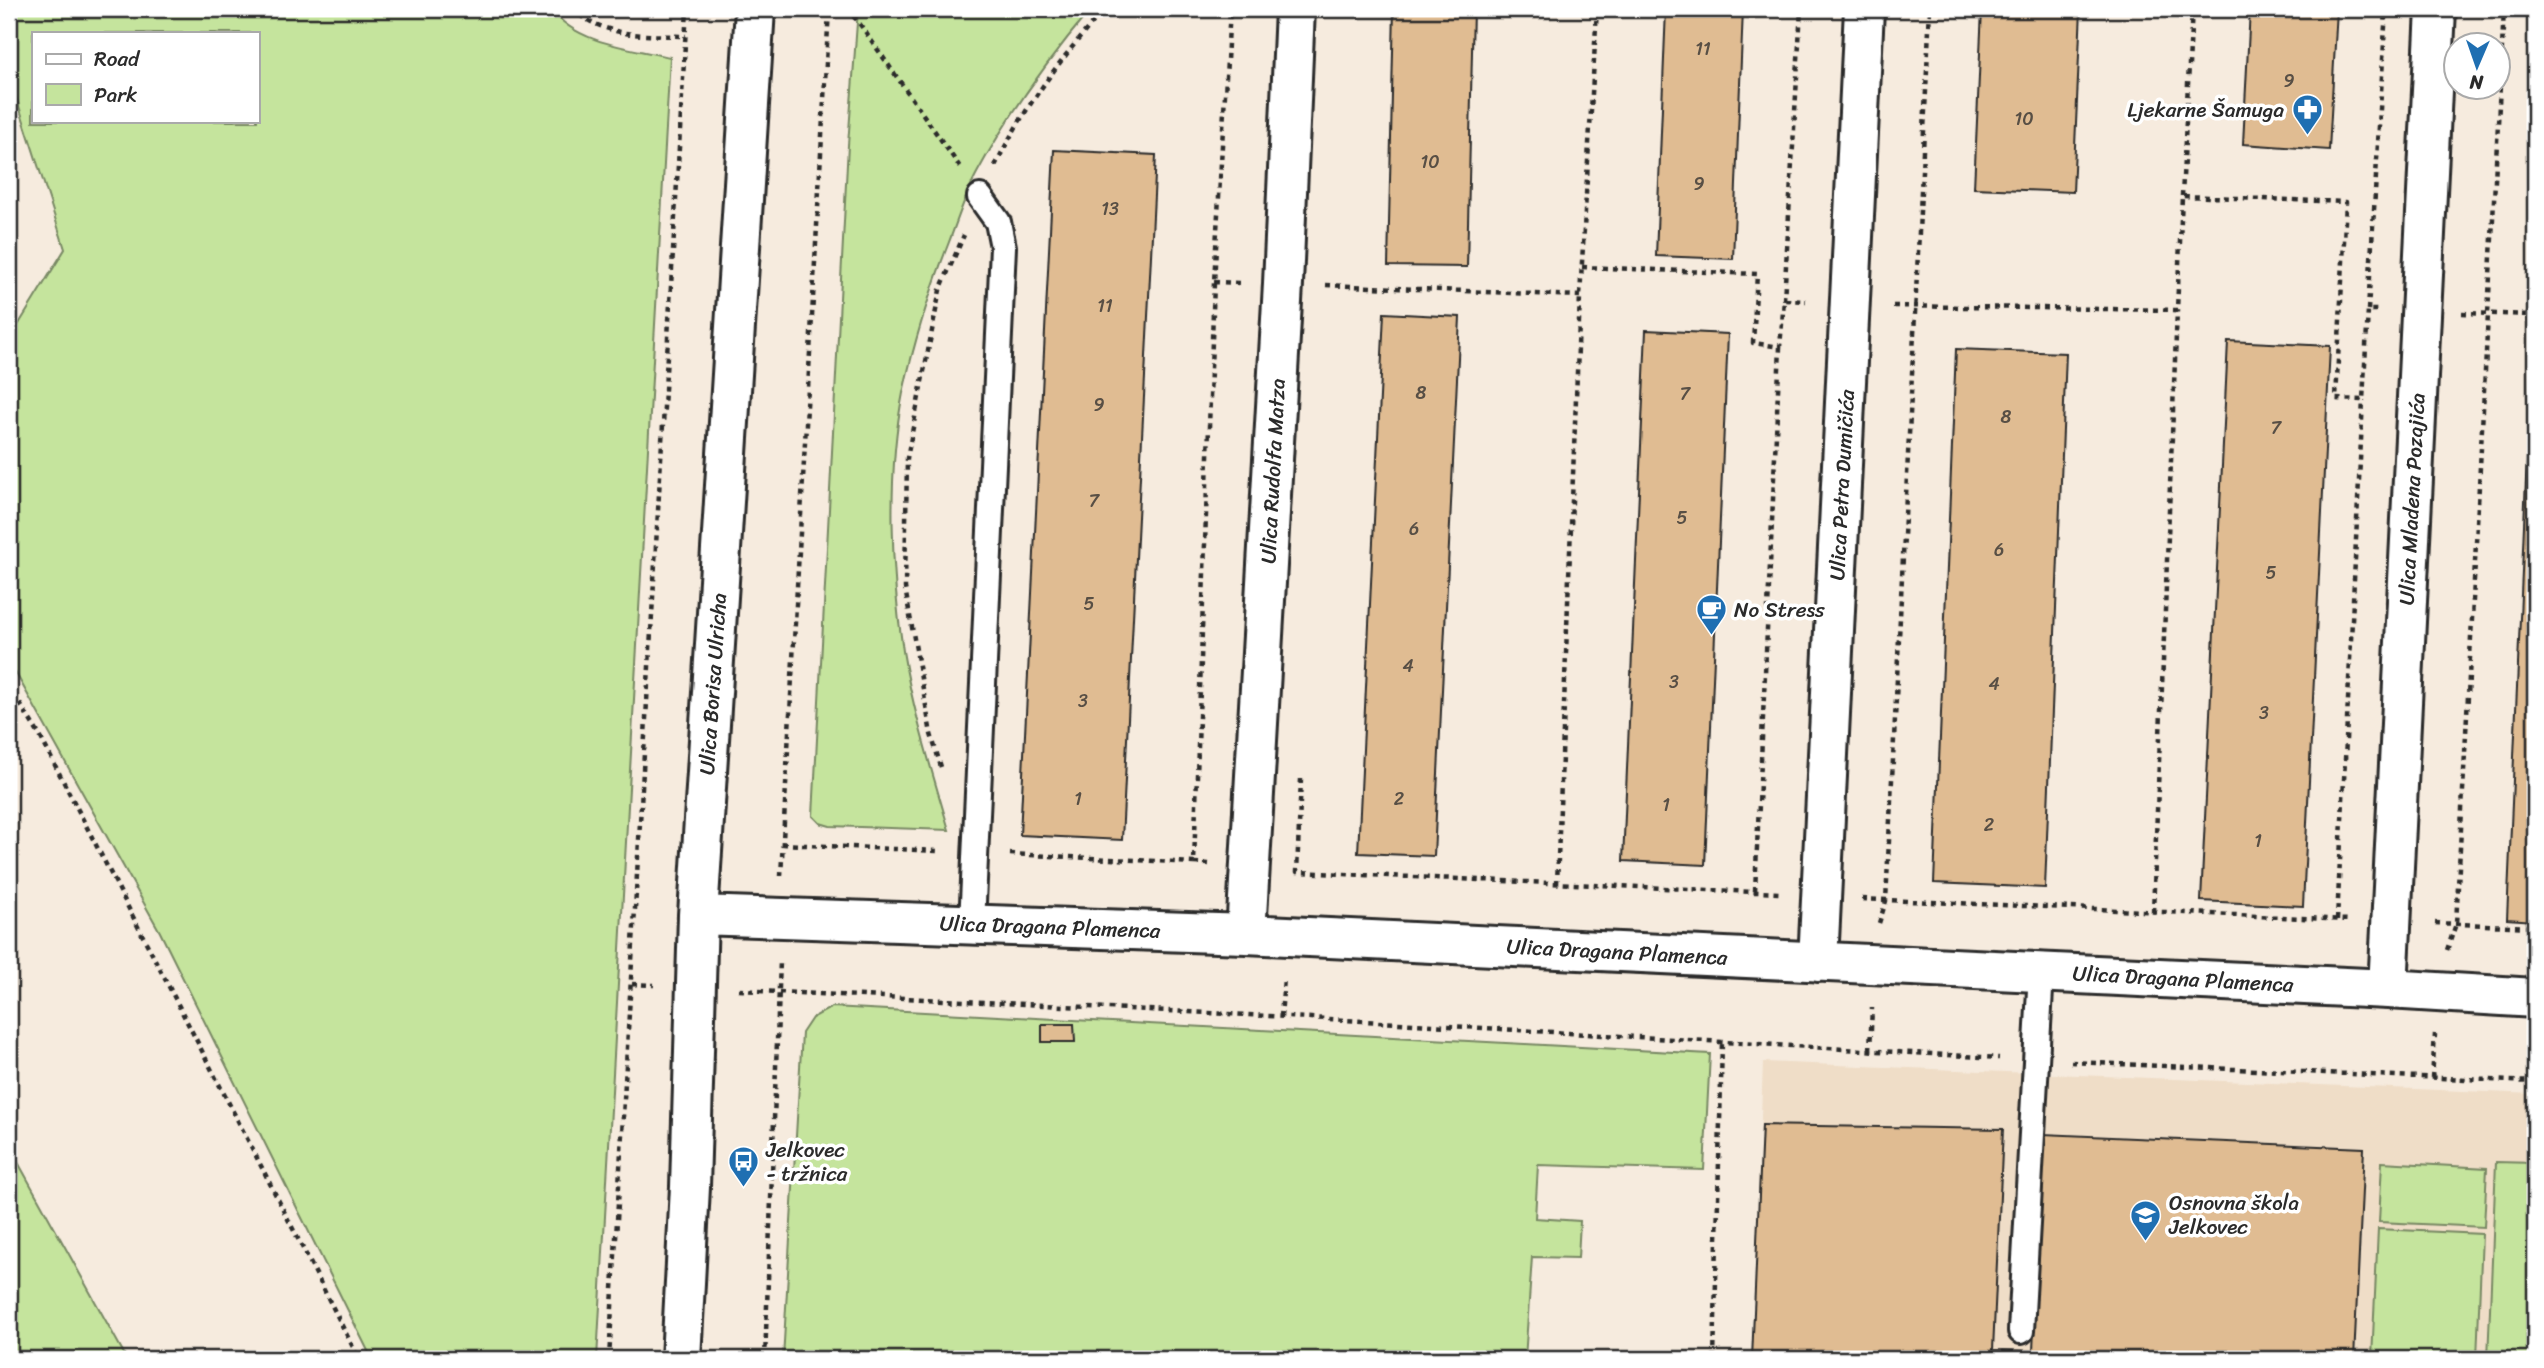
<svg xmlns="http://www.w3.org/2000/svg" width="2544" height="1368" viewBox="0 0 2544 1368" font-family="Sriracha,sans-serif">
  <rect width="100%" height="100%" fill="#f6ebde"/>
  <filter id="ink" filterUnits="userSpaceOnUse"><feTurbulence type="fractalNoise" baseFrequency=".0143" numOctaves="2"/><feDisplacementMap in="SourceGraphic" scale="14" xChannelSelector="R" yChannelSelector="G"/><feConvolveMatrix kernelMatrix="1 2 1 2 8 2 1 2 1" color-interpolation-filters="sRGB"/></filter>
  <g filter="url(#ink)">
    <path fill="#efddc7" d="M 1763,1062 L 2535,1094 L 2535,1359 L 1752,1359 Z"/>
    <path fill="#c5e49d" stroke="#788864" stroke-width="2" fill-rule="evenodd" d="M 9,9 L 552,9 C 573,43 633,49 670,57 L 597,1359 L 372,1359 L 160,932 L 9,661 L 9,340 L 65,249 L 9,75 ZM 33,33 L 257,33 L 257,121 L 33,121 Z
      M 858,9 L 1091,9 C 1048,60 1008,115 977,173 C 965,195 958,219 949,242 C 930,291 914,342 903,393 C 887,472 891,572 903,651 C 913,712 932,771 949,830 L 830,826 L 820,823 L 813,816 L 848,145 Z
      M 832,1007 L 1710,1054 L 1704,1170 L 1538,1165 L 1535,1218 L 1580,1221 L 1578,1258 L 1532,1257 L 1525,1359 L 783,1359 L 802,1033 L 812,1018 Z
      M 9,1146 L 127,1359 L 9,1359 Z
      M 2382,1162 L 2487,1168 L 2484,1227 L 2379,1222 Z
      M 2496,1162 L 2535,1163 L 2535,1359 L 2488,1359 Z
      M 2378,1229 L 2482,1234 L 2477,1359 L 2372,1359 Z"/>
    <path fill="#e0bc92" stroke="#2b2b2b" stroke-width="2" d="M 1394,9 L 1473,9 L 1467,267 L 1388,266 Z
      M 1666,9 L 1743,9 L 1733,259 L 1656,256 Z
      M 1982,9 L 2081,9 L 2073,192 L 1974,188 Z
      M 2250,9 L 2337,9 L 2329,150 L 2243,144 Z
      M 1054,150 L 1156,155 L 1122,840 L 1020,835 Z
      M 1384,313 L 1460,317 L 1434,856 L 1358,853 Z
      M 1646,330 L 1728,334 L 1705,865 L 1623,861 Z
      M 2228,341 L 2330,346 L 2303,906 L 2201,901 Z
      M 1956,349 L 2066,353 L 2045,888 L 1934,883 Z
      M 2531,363 L 2535,363 L 2535,921 L 2507,919 Z
      M 1042,1024 L 1074,1024 L 1075,1042 L 1042,1042 Z
      M 1762,1125 L 2003,1129 L 1993,1350 L 2033,1351 L 2043,1134 L 2364,1148 L 2354,1359 L 1752,1359 Z"/>
    <g fill="none" stroke-linecap="round" stroke-linejoin="round">
      <defs>
        <path id="service" d="M 972,924 L 1003,247 L 998,222 L 980,197
          M 2021,1331 L 2041,972"/>
        <path id="minor" d="M 698,915 L 1246,934 L 2388,989 L 2535,998
          M 1246,934 L 1283,284 L 1295,9
          M 1818,962 L 1864,9
          M 2388,989 L 2436,9
          M 681,1359 L 690,1187 L 698,915 L 755,9"/>
      </defs>
      <use href="#service" stroke="#2b2b2b" stroke-width="30"/>
      <use href="#minor" stroke="#2b2b2b" stroke-width="44"/>
      <path stroke="#2b2b2b" stroke-width="4.5" stroke-dasharray="5 5" stroke-linecap="butt" d="M 571,9 C 609,38 640,35 686,36
        M 846,9 L 857,20 L 962,170
        M 995,166 C 1023,109 1062,56 1105,9
        M 2182,196 L 2192,9
        M 1582,267 L 1757,274 L 1753,343 L 1780,347 L 1784,300 L 1806,301
        M 1214,282 L 1241,283
        M 1326,285 L 1580,296
        M 1784,300 L 1801,9
        M 1893,306 L 2177,310 L 2182,196 L 2346,202 L 2336,399 L 2363,400 L 2368,310 L 2378,310
        M 2368,310 L 2386,9
        M 2462,313 L 2535,315
        M 9,686 L 40,736 L 255,1154 L 359,1359
        M 941,767 L 931,734 L 905,588 L 907,458 L 940,290 L 964,235
        M 1301,779 L 1297,872 L 1779,893
        M 782,844 L 939,851
        M 1010,854 L 1194,863
        M 1209,864 L 1194,863 L 1214,282 L 1230,9
        M 781,876 L 829,9
        M 1557,884 L 1580,296 L 1597,9
        M 1755,891 L 1780,347
        M 1862,899 L 2350,920
        M 2153,912 L 2177,310
        M 2337,920 L 2363,400
        M 1879,923 L 1886,901 L 1930,9
        M 2435,923 L 2535,927
        M 2447,950 L 2456,924 L 2504,9
        M 632,984 L 654,985
        M 739,990 L 1311,1018 L 1999,1058
        M 1281,1017 L 1284,978
        M 1870,1050 L 1872,1008
        M 2071,1062 L 2535,1082
        M 2432,1078 L 2435,1034
        M 609,1359 L 687,9
        M 765,1359 L 780,961
        M 1714,1359 L 1722,1042"/>
      <use href="#service" stroke="#fff" stroke-width="24"/>
      <use href="#minor" stroke="#fff" stroke-width="38"/>
    </g>
  </g>
  <defs>
    <symbol id="pharmacy-pin" viewBox="-11 -11 22 30"><path d="M0 17L-7.5 6A9.5 9.5 0 1 1 7.5 6Z" fill="#1f6fb2" stroke="#fff"/><path d="M-2-6h4v4h4v4h-4v4h-4v-4h-4v-4h4Z" fill="#fff"/></symbol>
    <symbol id="cafe-pin" viewBox="-11 -11 22 30"><path d="M0 17L-7.5 6A9.5 9.5 0 1 1 7.5 6Z" fill="#1f6fb2" stroke="#fff"/><path d="M-5.5-4.5H6V0H3Q3 3.5 0 3.5H-2.5Q-5.5 3.5-5.5 0ZM3-3.2v2h1.7v-2ZM-6 4.5H4V6H-6Z" fill="#fff"/></symbol>
    <symbol id="bus-pin" viewBox="-11 -11 22 30"><path d="M0 17L-7.5 6A9.5 9.5 0 1 1 7.5 6Z" fill="#1f6fb2" stroke="#fff"/><path d="M-5-6H5V4H4V6H2V4H-2V6H-4V4H-5ZM-3.5-4V0h7V-4ZM-3.5 1.2v1.5H-2V1.2ZM2 1.2v1.5H3.5V1.2Z" fill="#fff"/></symbol>
    <symbol id="school-pin" viewBox="-11 -11 22 30"><path d="M0 17L-7.5 6A9.5 9.5 0 1 1 7.5 6Z" fill="#1f6fb2" stroke="#fff"/><path d="M0-5L7-2L0 1L-7-2ZM-4 1L0 2.5L4 1V4Q0 6-4 4Z" fill="#fff"/></symbol>
  </defs>
  <g fill-rule="evenodd">
    <use href="#pharmacy-pin" x="2290" y="92" width="35" height="47"/>
    <use href="#cafe-pin" x="1694" y="592" width="35" height="47"/>
    <use href="#bus-pin" x="726" y="1144" width="35" height="47"/>
    <use href="#school-pin" x="2128" y="1198" width="35" height="47"/>
  </g>
  <g text-anchor="middle" stroke-width="7" stroke-linejoin="round" paint-order="stroke">
    <g font-size="18" fill="#584f45">
      <text x="1703" y="55">11</text>
      <text x="2289" y="87">9</text>
      <text x="2024" y="125">10</text>
      <text x="1430" y="168">10</text>
      <text x="1699" y="190">9</text>
      <text x="1110" y="215">13</text>
      <text x="1105" y="312">11</text>
      <text x="1421" y="399">8</text>
      <text x="1685" y="400">7</text>
      <text x="1099" y="411">9</text>
      <text x="2006" y="423">8</text>
      <text x="2276" y="434">7</text>
      <text x="1094" y="507">7</text>
      <text x="1682" y="524">5</text>
      <text x="1414" y="535">6</text>
      <text x="1999" y="556">6</text>
      <text x="2271" y="579">5</text>
      <text x="1089" y="610">5</text>
      <text x="1408" y="672">4</text>
      <text x="1674" y="688">3</text>
      <text x="1994" y="690">4</text>
      <text x="1083" y="707">3</text>
      <text x="2264" y="719">3</text>
      <text x="1078" y="805">1</text>
      <text x="1399" y="805">2</text>
      <text x="1666" y="811">1</text>
      <text x="1989" y="831">2</text>
      <text x="2258" y="847">1</text>
    </g>
    <g font-size="21" fill="#2b2b2b" stroke="#fff" text-anchor="start">
      <text x="2284" y="117" text-anchor="end">Ljekarne Šamuga</text>
      <text x="1734" y="617">No Stress</text>
      <text x="766" y="1157">Jelkovec<tspan x="766" dy="24">- tržnica</tspan></text>
      <text x="2169" y="1210">Osnovna škola<tspan x="2169" dy="24">Jelkovec</tspan></text>
    </g>
    <g font-size="21" fill="#2b2b2b" stroke="#fff">
      <text transform="translate(1273 471) rotate(-87)" y="7">Ulica Rudolfa Matza</text>
      <text transform="translate(1842 485) rotate(-87)" y="7">Ulica Petra Dumičića</text>
      <text transform="translate(2412 499) rotate(-87)" y="7">Ulica Mladena Pozajića</text>
      <text transform="translate(713 684) rotate(-86)" y="7">Ulica Borisa Ulricha</text>
      <text transform="translate(1050 927) rotate(2)" y="7">Ulica Dragana Plamenca</text>
      <text transform="translate(1617 952) rotate(3)" y="7">Ulica Dragana Plamenca</text>
      <text transform="translate(2183 979) rotate(3)" y="7">Ulica Dragana Plamenca</text>
    </g>
  </g>
  <rect width="2544" height="1368" fill="none" stroke="#fff" stroke-width="35"/>
  <rect x="18" y="18" width="2509" height="1333" fill="none" stroke="#2b2b2b" stroke-width="2.5" filter="url(#ink)"/>
  <rect x="32" y="32" width="228" height="91" fill="#ffffff" stroke="#aaaaaa" stroke-width="2"/>
  <rect x="46" y="54" width="35" height="10" fill="#ffffff" stroke="#aaaaaa" stroke-width="2"/>
  <text x="94" y="66" font-size="21" fill="#2b2b2b">Road</text>
  <rect x="46" y="84" width="35" height="21" fill="#c5e49d" stroke="#aaaaaa" stroke-width="2"/>
  <text x="94" y="102" font-size="21" fill="#2b2b2b">Park</text>
  <g transform="translate(2477 66) rotate(182)"><circle r="33" fill="#ffffff" stroke="#aaaaaa" stroke-width="2"/>
  <path d="M0-5L12 26L0 18L-12 26Z" fill="#1f6fb2"/>
  <text y="-10" font-size="19" font-weight="bold" text-anchor="middle" fill="#2b2b2b">N</text>
  </g>
</svg>
